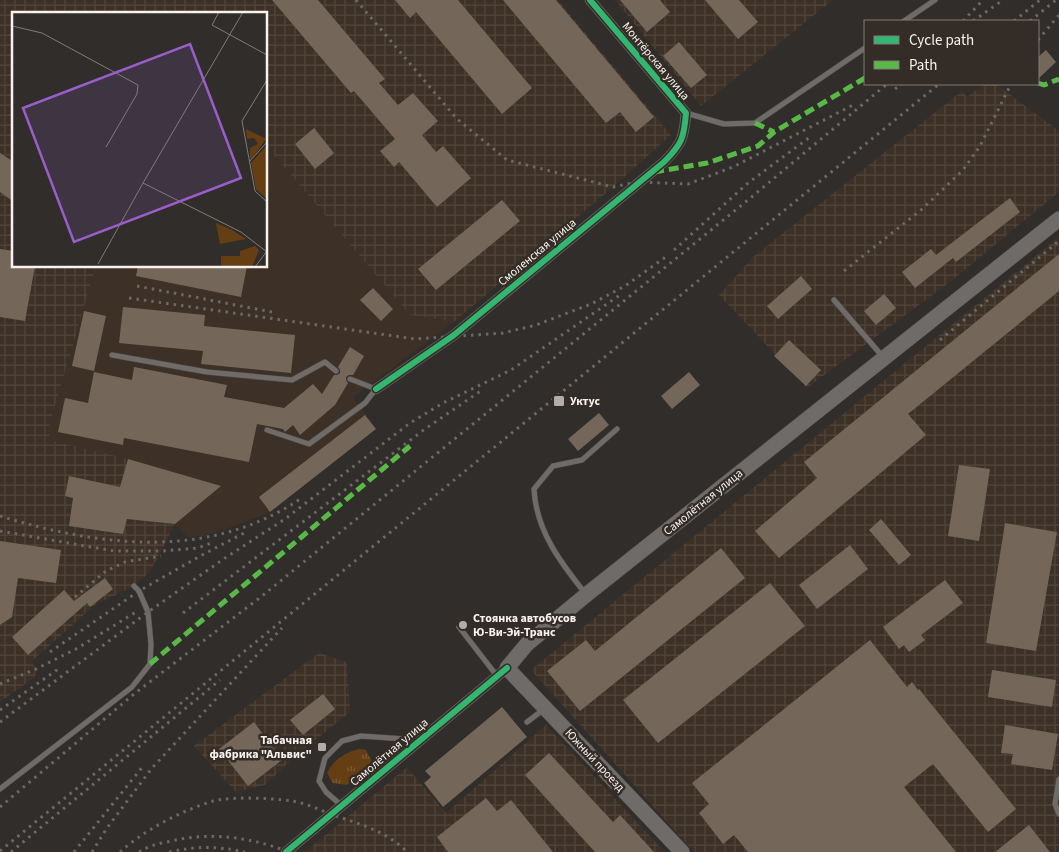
<svg xmlns="http://www.w3.org/2000/svg" width="1059" height="852" viewBox="0 0 1059 852" font-family="'Source Sans 3',sans-serif">
  <defs>
    <pattern id="industrial-grid" width="8" height="8" patternUnits="userSpaceOnUse" patternTransform="scale(1.25)"><rect width="8" height="8" fill="#3d3127"/><path d="M0 4h8M4 0v8" fill="none" stroke="#50453c"/></pattern>
    <pattern id="grass-tufts" width="24" height="20" patternUnits="userSpaceOnUse" patternTransform="scale(1.25)"><rect width="24" height="20" fill="#663e13"/><path d="M3 7l-1-3M5 7V3M7 7l1-3M15 17l-1-3M17 17v-4M19 17l1-3" fill="none" stroke="#7d5a36"/></pattern>
  </defs>
  <rect width="100%" height="100%" fill="#302d2a"/>
  <path fill="#3d3127" d="M 266,146 L 410,315 L 454,322 L 353,397 L 376,429 L 270,512 L 234,526 L 204,536 L 188,537 L 175,524 L 220,487 L 49,440 L 51,420 L 96,266 L 266,266 Z"/>
  <path fill="url(#industrial-grid)" d="M 0,0 L 558,0 L 671,135 L 613,187 L 454,322 L 410,315 L 266,146 L 266,14 L 14,14 L 14,266 L 96,266 L 51,420 L 49,440 L 128,459 L 221,486 L 175,524 L 150,572 L 134,586 L 95,605 L 32,661 L 36,669 L 35,677 L 0,702 Z
    M 615,0 L 833,0 L 701,106 Z
    M 984,84 L 996,84 L 1059,131 L 1059,192 L 950,282 L 807,388 L 719,295 L 753,257 L 962,91 L 967,97 Z
    M 1059,237 L 1059,852 L 694,852 L 531,670 Z
    M 319,653 L 347,662 L 350,712 L 298,754 L 265,785 L 236,792 L 194,746 Z
    M 546,725 L 665,852 L 305,852 L 407,767 L 446,813 Z"/>
  <path fill="url(#grass-tufts)" d="M 359,749 L 366,750 L 372,762 L 366,769 L 347,785 L 333,783 L 327,773 C 333,760 346,752 359,749 Z"/>
  <path fill="#746659" d="M 272,0 L 318,0 L 385,79 L 379,83 L 398,105 L 413,93 L 438,121 L 422,135 L 436,152 L 443,146 L 471,178 L 437,207 L 399,162 L 394,167 L 380,151 L 395,139 L 354,91 L 351,93 Z
    M 395,0 L 458,0 L 532,88 L 502,114 L 416,12 L 410,18 Z
    M 503,0 L 556,0 L 654,117 L 636,132 L 620,112 L 606,123 Z
    M 620,0 L 660,0 L 670,12 L 647,32 Z
    M 705,0 L 739,0 L 758,22 L 738,39 Z
    M 679,42 L 707,75 L 691,88 L 663,56 Z
    M 1046,50 L 1056,62 L 1038,79 L 1038,57 Z
    M 314,128 L 334,153 L 315,169 L 295,144 Z
    M 0,153 L 14,162 L 14,202 L 0,192 Z
    M 1010,198 L 1020,212 L 956,262 L 953,258 L 915,288 L 902,272 L 931,249 L 936,255 Z
    M 502,200 L 520,221 L 436,290 L 418,269 Z
    M 0,249 L 14,251 L 14,266 L 35,266 L 25,321 L 0,317 Z
    M 1059,254 L 1059,291 L 908,414 L 926,435 L 779,558 L 755,531 L 817,478 L 804,462 Z
    M 138,266 L 247,266 L 241,297 L 136,276 Z
    M 801,276 L 812,289 L 778,319 L 767,306 Z
    M 373,288 L 393,309 L 381,321 L 360,300 Z
    M 884,294 L 896,308 L 876,325 L 864,311 Z
    M 123,307 L 205,315 L 204,326 L 295,335 L 291,373 L 201,364 L 203,351 L 119,343 Z
    M 84,311 L 106,316 L 94,371 L 72,366 Z
    M 789,340 L 821,370 L 806,386 L 774,356 Z
    M 350,347 L 364,356 L 353,375 L 349,375 L 346,377 L 346,380 L 348,383 L 335,405 L 300,435 L 293,425 L 285,432 L 283,429 L 257,424 L 249,462 L 124,438 L 123,445 L 58,432 L 65,398 L 88,403 L 94,372 L 132,380 L 134,367 L 227,385 L 224,397 L 284,408 L 313,384 L 322,394 L 334,375 L 337,375 L 340,373 L 340,370 L 338,367 Z
    M 689,372 L 700,385 L 672,409 L 661,396 Z
    M 599,413 L 609,425 L 578,451 L 568,439 Z
    M 365,415 L 376,429 L 270,512 L 259,497 Z
    M 128,459 L 221,486 L 175,524 L 127,519 L 123,534 L 69,526 L 73,498 L 65,496 L 69,476 L 120,487 Z
    M 959,465 L 990,469 L 979,541 L 948,536 Z
    M 881,519 L 911,555 L 899,565 L 869,530 Z
    M 1005,523 L 1057,532 L 1036,651 L 986,643 Z
    M 0,541 L 61,550 L 56,583 L 18,578 L 12,617 L 0,625 Z
    M 850,545 L 868,569 L 817,609 L 799,585 Z
    M 721,548 L 745,578 L 580,711 L 547,671 L 586,640 L 595,651 Z
    M 105,578 L 113,589 L 90,607 L 87,603 L 28,655 L 12,637 L 64,590 L 74,601 Z
    M 945,580 L 963,603 L 921,635 L 925,640 L 909,652 L 904,645 L 899,649 L 883,627 Z
    M 770,583 L 805,626 L 658,743 L 623,700 Z
    M 870,640 L 907,687 L 912,682 L 918,690 L 919,689 L 1016,809 L 988,832 L 933,764 L 904,787 L 956,852 L 748,852 L 734,835 L 723,844 L 699,813 L 709,804 L 692,783 Z
    M 992,670 L 1056,680 L 1052,707 L 988,697 Z
    M 323,694 L 335,709 L 303,735 L 290,720 Z
    M 502,707 L 527,737 L 443,807 L 424,783 L 431,777 L 425,771 Z
    M 254,722 L 282,760 L 248,786 L 219,749 Z
    M 1005,725 L 1058,734 L 1052,770 L 1011,764 L 1013,754 L 1001,753 Z
    M 549,753 L 613,822 L 620,815 L 654,852 L 595,852 L 525,775 Z
    M 486,798 L 497,811 L 511,800 L 553,852 L 448,852 L 437,837 Z
    M 1029,825 L 1050,852 L 995,852 Z"/>
  <g fill="none" stroke-linecap="round" stroke-linejoin="round">
    <defs>
      <path id="service" d="M 904,21 L 935,0
        M 686,113 L 724,124 L 755,123 L 865,48
        M 834,300 L 883,357
        M 112,355 L 207,372 L 292,380 L 325,362 L 336,371
        M 267,430 L 309,444 L 365,403 L 376,389 L 350,379
        M 585,593 C 560,562 536,530 534,489 L 553,466 L 582,460 L 617,429
        M 459,627 L 497,676
        M 527,722 L 543,710
        M 1059,779 L 1055,804 L 1059,814
        M 0,789 L 132,687 L 150,664 L 151,644 L 148,612 L 139,591 L 134,586
        M 342,806 L 326,792 L 319,781 L 325,758 L 342,741 L 361,736 L 419,740"/>
      <path id="minor" d="M 376,389 L 454,335 L 664,162 C 682,144 684,138 686,113 L 590,0
        M 286,852 L 507,668"/>
      <path id="secondary" d="M 682,852 L 507,668 L 527,644 L 586,595 L 1059,219"/>
    </defs>
    <use href="#service" stroke="#4d4a47" stroke-width="6"/>
    <use href="#minor" stroke="#4d4a47" stroke-width="11"/>
    <use href="#secondary" stroke="#4d4a47" stroke-width="16"/>
    <use href="#service" stroke="#6e6b69" stroke-width="5"/>
    <use href="#minor" stroke="#6e6b69" stroke-width="10"/>
    <use href="#secondary" stroke="#6e6b69" stroke-width="15"/>
    <path stroke="#6c6866" stroke-width="3" stroke-dasharray="2.5 5" stroke-linecap="butt" d="M 356,0 L 457,119 L 507,160 L 613,187 L 638,182 L 688,184 L 733,167 L 855,104
      M 963,21 L 983,0
      M 973,21 L 1003,0
      M 1014,21 L 1040,0
      M 1030,21 L 1056,0
      M 1038,40 L 1059,15
      M 895,89 L 902,84
      M 674,250 L 748,183 L 810,137
      M 844,271 L 921,210 L 963,170 L 980,146 L 1011,84
      M 137,286 L 272,312
      M 129,298 L 415,339 L 503,333 L 536,325 L 591,304 L 625,286 L 667,256
      M 940,340 L 1059,241
      M 0,516 C 101,547 211,561 303,497
      M 0,531 L 114,551 L 162,551 L 198,548 L 214,542
      M 75,597 L 106,571 L 125,562 L 161,556
      M 183,613 L 425,429 L 482,390
      M 50,652 L 139,591 L 202,555 L 246,532
      M 0,684 L 36,669 L 76,649 L 136,612
      M 0,710 L 61,667
      M 0,722 L 148,612 L 225,558 L 285,519 L 410,423 L 443,403 L 511,370 L 620,295
      M 0,807 L 134,694 L 262,596 L 754,195 L 887,84
      M 0,851 L 939,84
      M 11,852 L 220,680
      M 74,852 L 144,765
      M 92,852 L 107,828 L 152,768 L 282,628
      M 120,852 C 146,829 181,811 213,801 C 230,796 284,798 301,803 C 313,806 324,812 336,816 C 361,824 389,833 407,852
      M 139,852 C 148,846 157,844 167,842 C 209,831 250,837 289,852
      M 169,852 C 197,846 217,846 245,852"/>
    <path stroke="#58b947" stroke-width="5" stroke-dasharray="10 5" stroke-linecap="butt" d="M 1038,83 L 1044,85 L 1059,79
      M 755,123 L 774,132
      M 654,172 L 707,163 L 758,146 L 774,132 L 865,78
      M 150,664 L 410,446"/>
    <defs>
      <path id="cycleway" d="M 376,389 L 454,335 L 664,162 C 682,144 684,138 686,113 L 590,0
        M 286,852 L 507,668"/>
    </defs>
    <use href="#cycleway" stroke="#342c26" stroke-width="9"/>
    <use href="#cycleway" stroke="#33b770" stroke-width="6"/>
  </g>
  <g fill="#b1ada9" stroke="#342c26" stroke-width="2">
    <rect x="553" y="395" width="12" height="12" rx="2.5"/>
    <circle cx="463" cy="625" r="5"/>
    <rect x="317" y="742" width="10" height="10" rx="2.5"/>
  </g>
  <g text-anchor="middle" stroke-width="5" stroke-linejoin="round" paint-order="stroke">
    <g font-size="12" fill="#f7f2ed" stroke="#342c26">
      <text transform="translate(656 61) rotate(50)" y="4">Монтёрская улица</text>
      <text transform="translate(537 252) rotate(-40)" y="4">Смоленская улица</text>
      <text transform="translate(703 502) rotate(-39)" y="4">Самолётная улица</text>
      <text transform="translate(389 752) rotate(-40)" y="4">Самолётная улица</text>
      <text transform="translate(595 760) rotate(47)" y="4">Южный проезд</text>
    </g>
    <g font-size="12" font-weight="bold" fill="#f7f2ed" stroke="#342c26" text-anchor="start">
      <text x="570" y="405">Уктус</text>
      <text x="473" y="622">Стоянка автобусов<tspan x="473" dy="14">Ю-Ви-Эй-Транс</tspan></text>
      <text x="312" y="744" text-anchor="end">Табачная<tspan x="312" dy="14">фабрика "Альвис"</tspan></text>
    </g>
  </g>
  <g transform="translate(12 12)">
    <rect width="255" height="255" fill="#302d2a"/>
    <path d="M 204,211 L 220,218 L 234,227 L 208,232 ZM 243,234 L 247,238 L 240,255 L 209,255 L 209,244 L 228,244 L 228,239 Z" fill="#663e13"/>
    <path d="M 234,117 L 254,127 L 240,146 L 238,146 L 238,136 L 246,132 L 242,126 L 235,127 ZM 255,133 L 255,187 L 244,177 L 239,151 Z" fill="#663e13"/>
    <path fill="none" stroke="#807c78" stroke-width="1" d="M 207,0 L 200,13 L 255,43M 231,0 L 131,171 L 229,220 L 255,240M 0,14 L 30,21 L 126,73 L 125,82 L 94,135M 255,68 L 230,109 L 243,179 L 255,190M 237,150 L 255,130M 86,252 L 131,171M 243,255 L 255,239"/>
    <path fill="#9a5eca" fill-opacity="0.15" stroke="#9a5eca" stroke-width="2.5" d="M 178,32 L 229,166 L 62,230 L 11,96 Z"/>
    <rect width="255" height="255" fill="none" stroke="#f7f2ed" stroke-width="2.5"/>
  </g>
  <rect x="864" y="20" width="175" height="65" fill="#342c26" stroke="#827b76"/>
  <rect x="874" y="36" width="25" height="8" fill="#33b770" stroke="#827b76"/>
  <text x="909" y="45" font-size="15" fill="#f7f2ed">Cycle path</text>
  <rect x="874" y="61" width="25" height="8" fill="#58b947" stroke="#827b76"/>
  <text x="909" y="70" font-size="15" fill="#f7f2ed">Path</text>
</svg>
